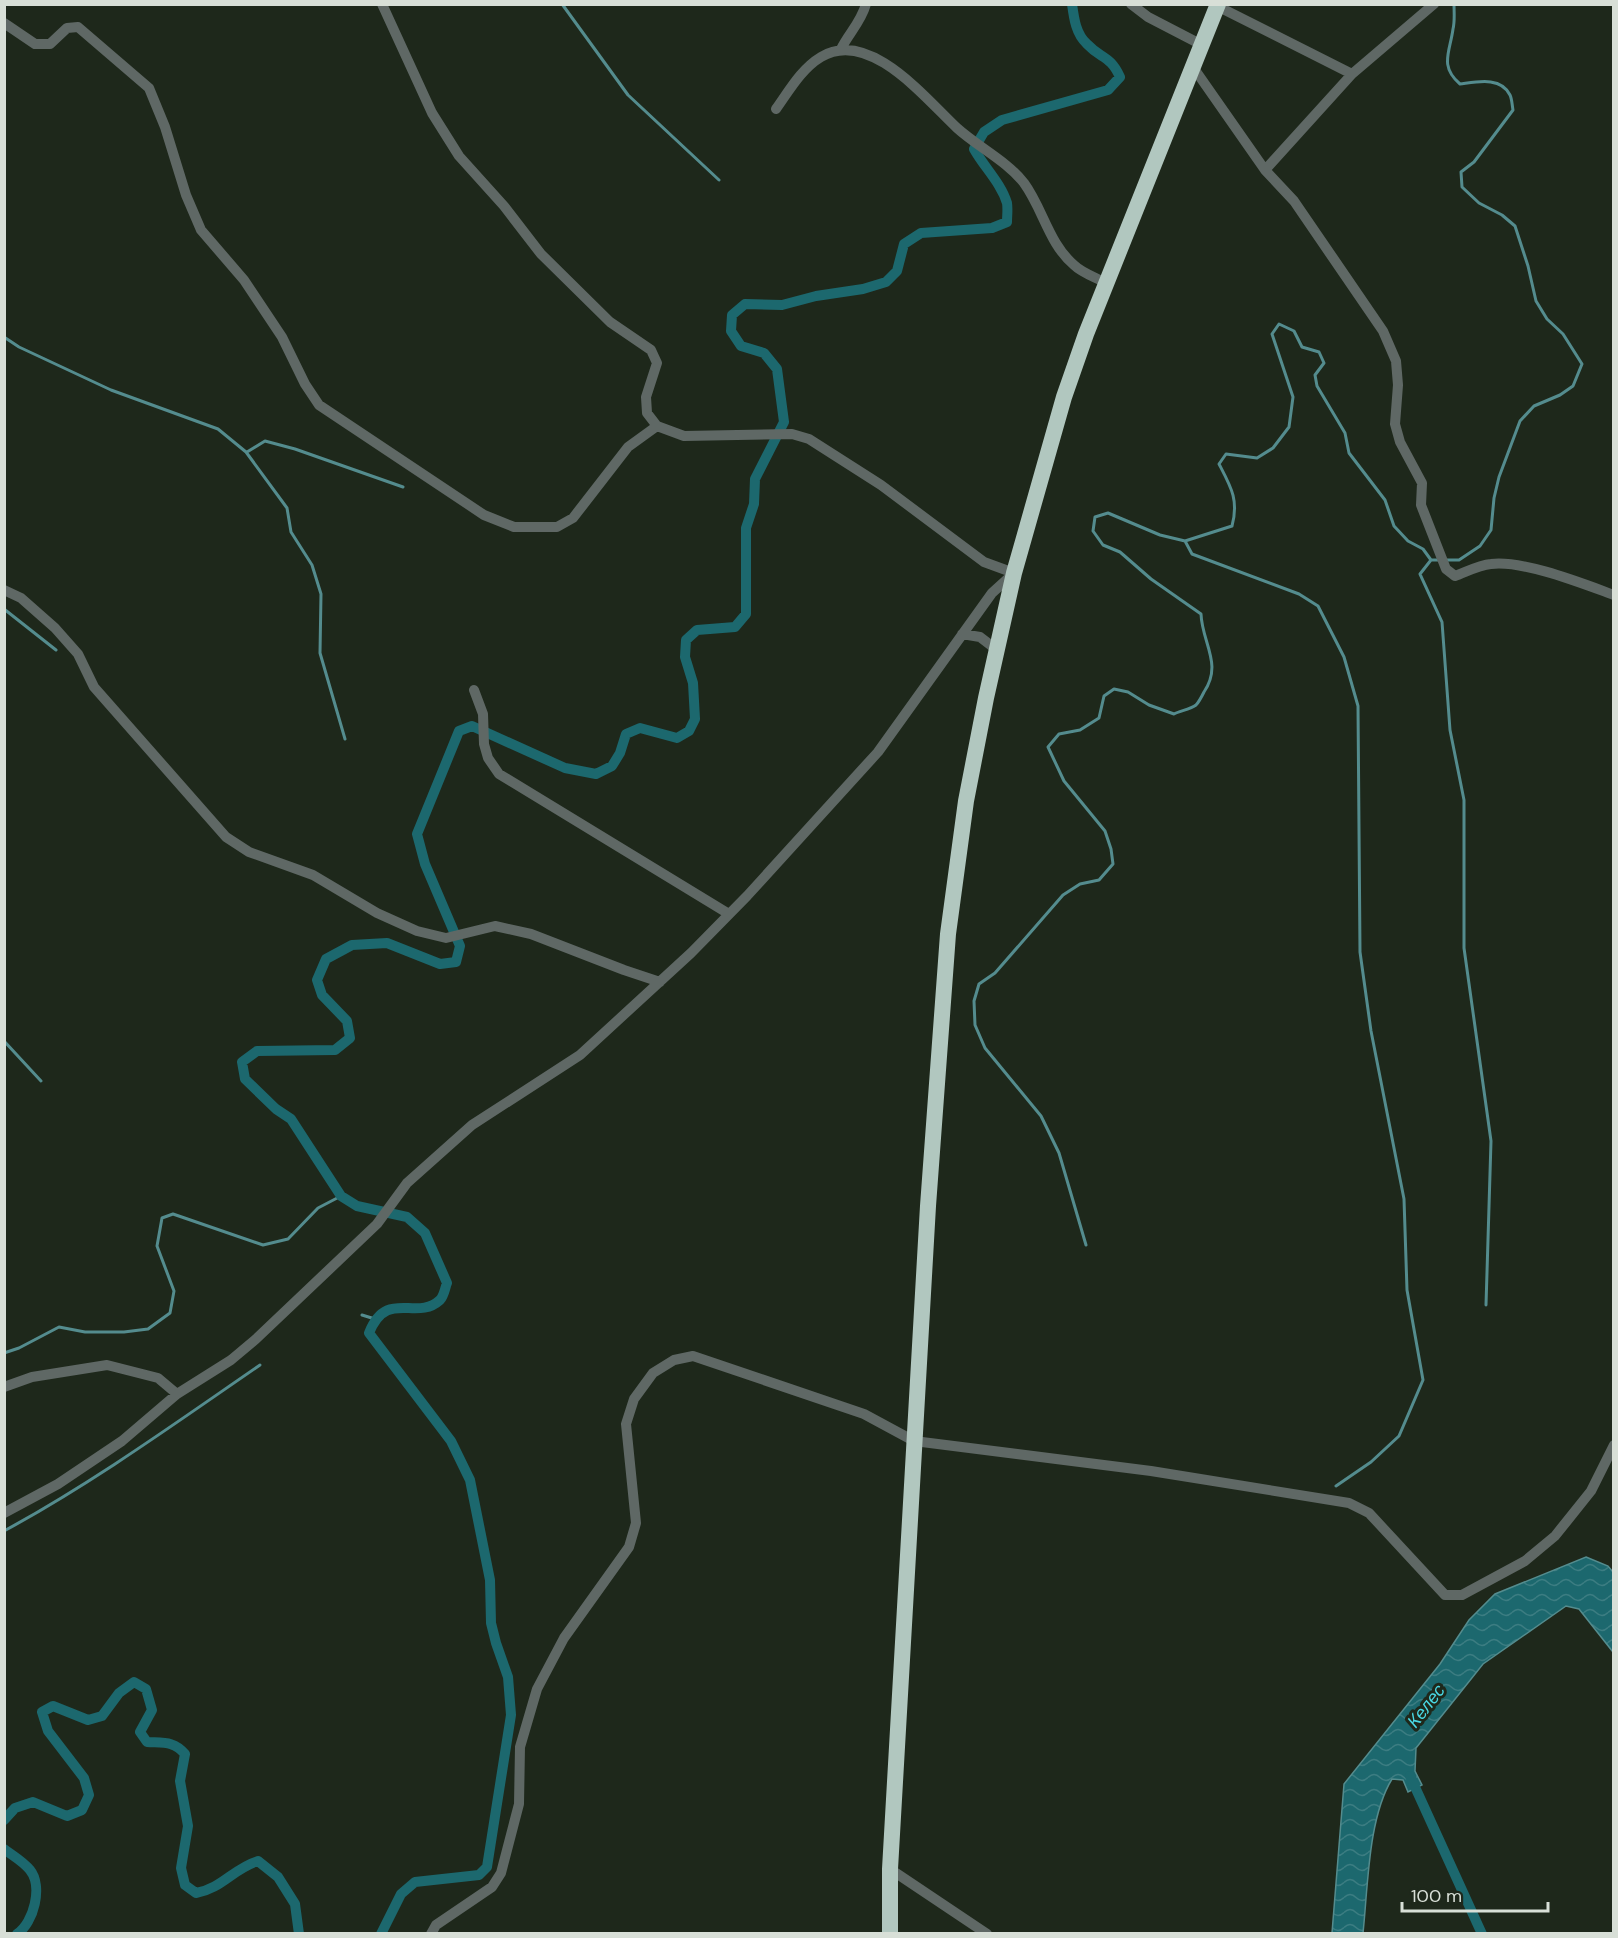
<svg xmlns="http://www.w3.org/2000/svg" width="1618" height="1938" viewBox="0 0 1618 1938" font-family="'DM Sans',sans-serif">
  <defs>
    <pattern id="water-waves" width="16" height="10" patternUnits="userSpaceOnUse" patternTransform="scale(1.5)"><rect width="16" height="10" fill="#1c686e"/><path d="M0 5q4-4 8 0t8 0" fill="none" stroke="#3c7d82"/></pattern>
  </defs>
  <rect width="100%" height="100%" fill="#1e281b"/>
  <path fill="url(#water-waves)" stroke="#548c8e" stroke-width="1.5" d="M 1586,1557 L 1608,1566 L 1613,1572 L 1613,1652 L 1579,1609 L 1566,1606 L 1483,1664 L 1416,1748 L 1415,1771 L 1422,1785 L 1408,1792 L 1403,1780 L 1392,1779 C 1368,1818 1368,1887 1363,1933 L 1332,1933 L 1344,1784 L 1440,1664 L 1469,1620 L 1495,1594 Z"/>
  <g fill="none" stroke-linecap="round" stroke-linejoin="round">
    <path stroke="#548c8e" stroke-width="3" d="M 562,4 L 628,95 L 719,180
      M 4,337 L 19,347 L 111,390 L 218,429 L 246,452 L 287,508 L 291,532 L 312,565 L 321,594 L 320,653 L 345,739
      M 247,452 L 265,441 L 295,449 L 403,487
      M 1185,541 L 1192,554 L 1299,594 L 1318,606 L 1344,657 L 1358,706 L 1360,952 L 1371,1031 L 1404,1199 L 1407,1290 L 1423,1380 L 1399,1436 L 1371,1462 L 1336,1486
      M 1431,560 L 1420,574 L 1442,622 L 1450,730 L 1464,800 L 1464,948 L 1491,1141 L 1486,1305
      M 4,609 L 56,650
      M 4,1041 L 41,1081
      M 1086,1245 L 1059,1153 L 1041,1116 L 985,1048 L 975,1025 L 974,1001 L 979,984 L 995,973 L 1063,895 L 1080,884 L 1099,880 L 1113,864 L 1111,849 L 1105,831 L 1064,781 L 1048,747 L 1059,734 L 1080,730 L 1099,718 L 1104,696 L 1114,689 L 1128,692 L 1149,705 L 1174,714 C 1180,711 1191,709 1196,705 C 1199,702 1202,696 1204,692 C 1223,664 1202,643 1201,614 L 1151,579 L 1120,552 L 1103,545 L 1093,531 L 1095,517 L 1108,513 L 1160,535 L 1185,541 L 1232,526 C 1239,500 1231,487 1219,464 L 1226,454 L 1257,458 L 1273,448 L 1289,427 L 1293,397 L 1272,334 L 1279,324 L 1294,331 L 1302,347 L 1319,352 L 1324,363 L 1315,375 L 1317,386 L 1345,433 L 1349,453 L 1385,500 L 1394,526 L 1408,541 L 1423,549 L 1431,560 L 1459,560 L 1480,546 L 1491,530 L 1494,498 L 1499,477 L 1520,421 L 1534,406 L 1560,395 L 1573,386 L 1582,364 L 1563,334 L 1547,319 L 1536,301 L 1528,266 L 1515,226 L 1502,215 L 1479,203 L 1462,187 L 1461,172 L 1474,162 L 1513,110 C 1512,105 1512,99 1510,95 C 1501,76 1476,82 1460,84 C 1439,66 1450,52 1453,29 C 1455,21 1454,13 1454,4
      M 362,1315 L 375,1319
      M 4,1353 L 19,1348 L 59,1327 L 85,1332 L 124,1332 L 148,1329 L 170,1313 L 174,1291 L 157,1246 L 162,1218 L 173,1214 L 263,1245 L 288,1239 L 318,1208 L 341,1196
      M 4,1531 C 94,1482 177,1422 260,1365"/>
    <path stroke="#1c686e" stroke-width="10" d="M 1410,1776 L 1482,1934
      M 4,1820 L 15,1808 L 33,1802 L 67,1816 L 82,1810 L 89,1795 L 84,1778 L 48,1731 L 42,1712 L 53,1706 L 88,1720 L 102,1716 L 119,1693 L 134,1682 L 146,1689 L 152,1710 L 140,1732 L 147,1742 C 164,1743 174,1741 185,1754 L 180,1781 L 188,1826 L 181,1868 L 185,1885 L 196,1893 C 221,1889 234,1868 258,1861 L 278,1877 L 295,1904 L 299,1934
      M 4,1849 C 12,1855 24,1862 30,1870 C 43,1886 34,1923 17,1934
      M 381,1934 L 401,1894 L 415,1882 L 479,1875 L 487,1867 L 511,1715 L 508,1677 L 496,1643 L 491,1623 L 490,1580 L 470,1480 L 451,1441 L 369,1333 C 387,1288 416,1322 440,1300 C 444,1296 445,1288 447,1283 L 425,1233 L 407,1217 L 357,1206 L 341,1196 L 291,1119 L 276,1109 L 245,1079 L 242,1062 L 257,1051 L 335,1050 L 350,1038 L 347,1021 L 322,995 L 317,980 L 326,959 L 352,945 L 387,943 L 440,964 L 456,962 L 460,946 L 425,864 L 417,834 L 459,731 L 472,726 L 565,768 L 596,774 L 612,766 L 620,753 L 626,734 L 640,728 L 677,738 L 689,731 L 695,719 L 693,683 L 685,657 L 686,640 L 697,630 L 735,627 L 746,614 L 746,528 L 754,504 L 755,479 L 784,422 L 777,369 L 764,353 L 741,346 L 731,331 L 732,315 L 745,304 L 782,305 L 816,296 L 863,289 L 886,282 L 897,271 L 904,244 L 921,233 L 992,228 L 1007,222 C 1007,216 1008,209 1007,203 C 1001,183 984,167 974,149 L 984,132 L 1002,120 L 1108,90 L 1120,77 C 1110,55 1101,59 1087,44 C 1076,34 1074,19 1072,4"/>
    <path stroke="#5f6865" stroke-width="10" d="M 1131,4 L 1148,17 L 1202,45
      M 1217,6 L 1352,74
      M 4,23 L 35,44 L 50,44 L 67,28 L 78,27 L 149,88 L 165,127 L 186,195 L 201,230 L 244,280 L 282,337 L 305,384 L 319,405 L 484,515 L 514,527 L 557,527 L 573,518 L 628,447 L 657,426
      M 841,49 C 849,33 861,22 866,4
      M 1193,67 L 1265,170 L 1294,201 L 1383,331 L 1396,361 L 1398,385 L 1395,424 L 1400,442 L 1422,483 L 1421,505 L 1446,569 L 1455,576 C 1466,572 1479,565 1491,564 C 1523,560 1581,583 1614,595
      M 776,109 C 789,91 801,69 821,57 C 869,28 925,98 957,128 C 978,147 1007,161 1024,183 C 1043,209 1049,244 1074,265 C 1082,273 1095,277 1106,283
      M 1265,170 L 1352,74 L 1434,4
      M 4,590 L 21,598 L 55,628 L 78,654 L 94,687 L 226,837 L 249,852 L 313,875 L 377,913 L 417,931 L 446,938 L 495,926 L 531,934 L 624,970 L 660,982
      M 962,634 L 980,637 L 997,650
      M 474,690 L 483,714 L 484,744 L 488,758 L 499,774 L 729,914
      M 4,1387 L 32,1377 L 107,1365 L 158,1378 L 177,1394
      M 4,1513 L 58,1484 L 122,1441 L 177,1394 L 231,1360 L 256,1339 L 377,1224 L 407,1183 L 472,1125 L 580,1055 L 691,953 L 747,896 L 878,752 L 992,593 L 1014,573 L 984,562 L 881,485 L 809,439 L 792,434 L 684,436 L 657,426 L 647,413 L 646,397 L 657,363 L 651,350 L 610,322 L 541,254 L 504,206 L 459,156 L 432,113 L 382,4
      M 890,1869 L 987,1934
      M 431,1934 L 436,1925 L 492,1887 L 501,1873 L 519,1804 L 520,1747 L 537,1689 L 564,1638 L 629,1547 L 636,1523 L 626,1424 L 634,1399 L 653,1373 L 674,1360 L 693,1356 L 864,1414 L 914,1441 L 1151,1471 L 1349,1503 L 1369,1513 L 1445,1595 L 1462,1595 L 1525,1561 L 1555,1536 L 1591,1491 L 1614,1445"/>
    <path stroke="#b1c7bf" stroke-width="16" d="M 890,1934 L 890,1869 L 928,1206 L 948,934 L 966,801 L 986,698 L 1014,573 L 1064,397 L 1086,334 L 1218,4"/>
  </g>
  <g text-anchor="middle" stroke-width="6" stroke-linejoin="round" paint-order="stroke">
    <g font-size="18" font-style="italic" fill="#49d7e3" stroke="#1e281b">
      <text transform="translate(1426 1706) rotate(-52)" y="6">Келес</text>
    </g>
  </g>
  <rect width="1618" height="1938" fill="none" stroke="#d8dfd7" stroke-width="12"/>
  <path d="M1402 1902v9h146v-9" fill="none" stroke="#d8dfd7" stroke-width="3"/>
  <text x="1411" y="1902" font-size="18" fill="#d8dfd7" stroke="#1e281b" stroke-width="4.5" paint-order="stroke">100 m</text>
</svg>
